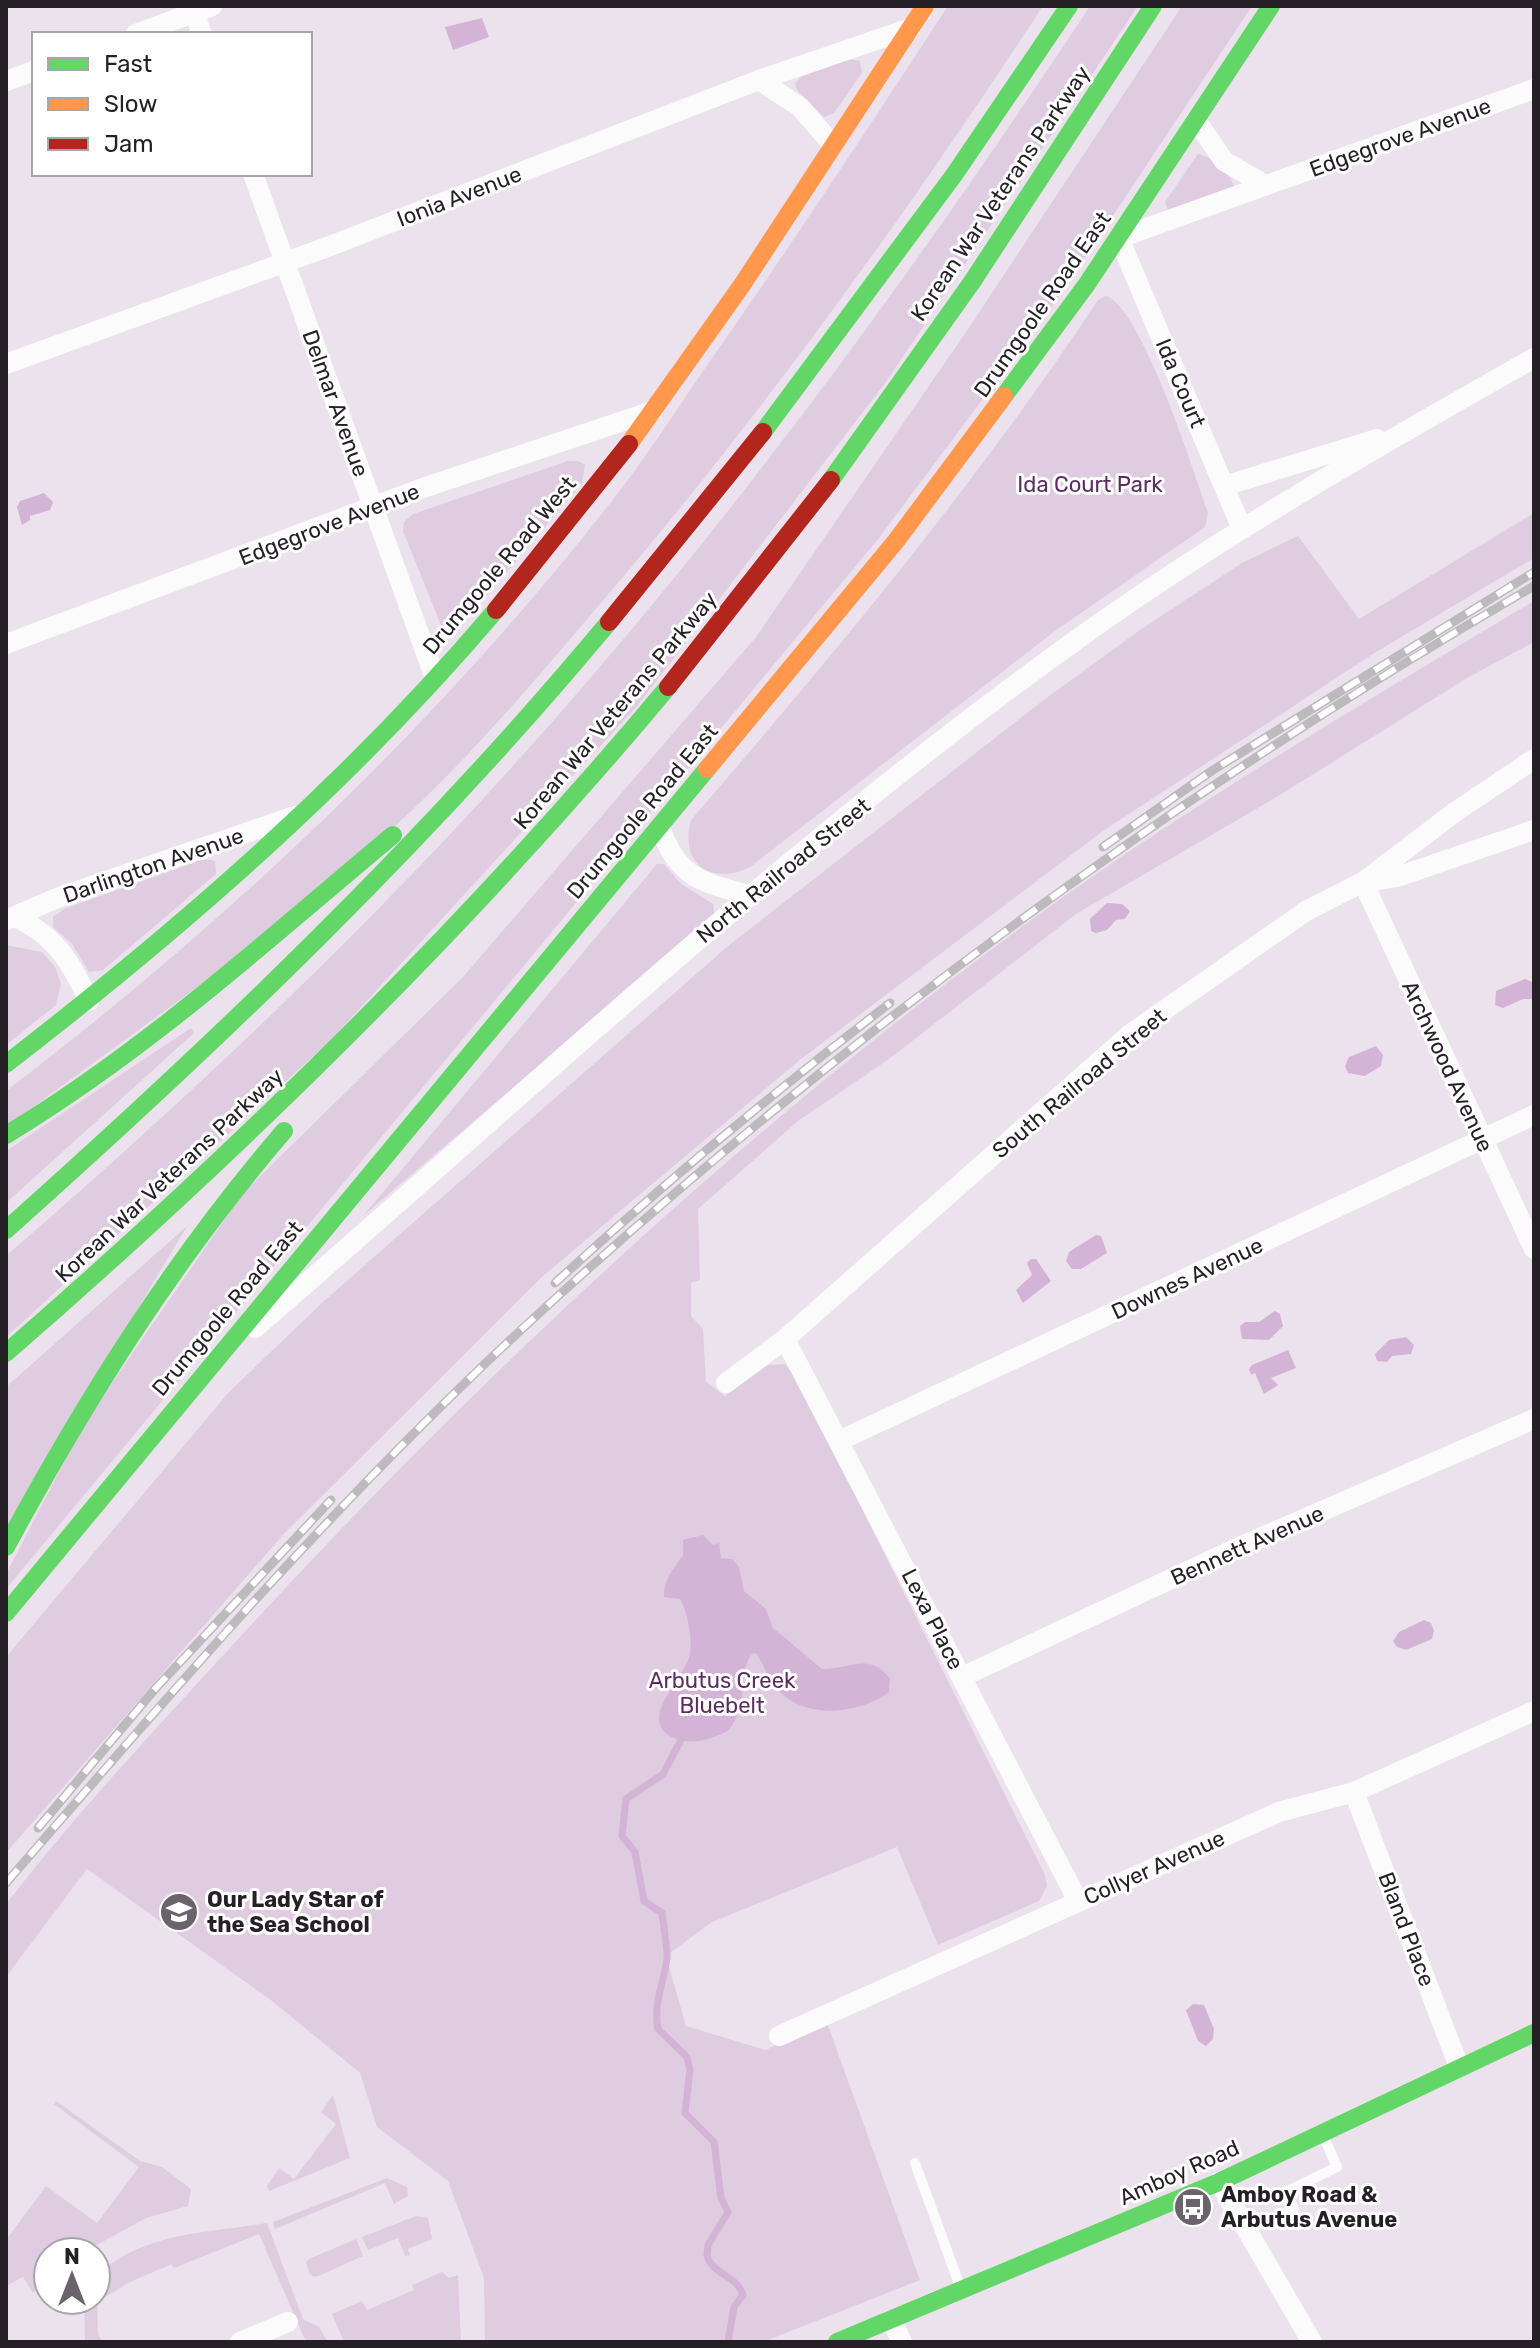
<svg xmlns="http://www.w3.org/2000/svg" width="1540" height="2348" viewBox="0 0 1540 2348" font-family="Rubik,sans-serif">
  <rect width="100%" height="100%" fill="#ece2ed"/>
  <path fill="#dfcce1" d="M 948,6 L 1043,6 C 910,209 769,405 612,590 C 553,659 495,729 431,792 C 302,918 150,1020 6,1127 L 6,1091 C 234,917 442,720 618,493 C 647,455 674,414 701,374 C 786,253 867,130 948,6 Z
    M 1090,6 L 1138,6 L 886,382 L 637,706 L 331,1040 L 6,1337 L 6,1256 C 177,1108 341,954 493,788 C 715,545 909,280 1090,6 Z
    M 1182,6 L 1252,6 L 1061,294 L 879,538 L 6,1589 L 6,1574 L 85,1422 L 243,1193 L 462,978 L 756,637 L 966,332 Z
    M 849,59 L 860,61 L 862,73 L 834,113 L 824,117 L 797,90 L 795,83 L 801,77 Z
    M 1198,154 C 1212,156 1231,173 1234,187 L 1168,211 L 1165,202 Z
    M 1106,296 C 1141,306 1195,475 1208,513 L 1205,527 L 1055,631 L 750,867 C 711,886 679,864 691,820 C 834,654 977,483 1098,300 Z
    M 568,461 L 578,461 L 585,465 L 582,483 L 458,630 L 443,630 L 403,531 L 404,522 L 413,514 Z
    M 1534,513 L 1534,558 L 1376,652 L 1103,831 L 801,1059 L 543,1276 L 282,1536 L 6,1853 L 6,1657 L 229,1392 L 324,1301 L 728,946 L 1045,699 L 1140,630 L 1242,563 L 1298,536 L 1359,619 Z
    M 1534,601 L 1534,642 L 1467,678 L 1280,795 L 1076,914 L 889,1059 L 798,1121 L 698,1209 L 700,1280 L 691,1283 L 691,1316 L 703,1329 L 706,1382 L 725,1396 L 768,1365 L 785,1364 L 797,1379 L 1045,1875 L 1047,1886 L 1039,1901 L 938,1945 L 897,1847 L 712,1922 L 666,1956 L 686,2026 L 766,2050 L 826,2020 L 920,2280 L 763,2342 L 485,2342 L 484,2278 L 448,2181 L 377,2127 L 360,2073 L 272,2001 L 87,1869 L 6,1977 L 6,1904 C 79,1810 160,1724 240,1637 C 483,1372 754,1120 1045,910 C 1201,798 1369,700 1534,601 Z
    M 204,859 L 215,861 L 216,874 L 103,970 L 89,972 L 72,944 L 53,927 L 53,917 L 64,909 Z
    M 657,864 L 664,864 L 681,884 L 713,904 L 714,914 L 709,920 L 363,1216 Z
    M 6,945 L 42,952 L 55,967 L 61,984 L 56,1005 L 6,1045 Z
    M 191,1028 L 194,1033 L 6,1203 L 6,1151 Z
    M 187,1226 L 6,1530 L 6,1387 Z
    M 333,2095 L 350,2158 L 269,2191 L 267,2186 L 279,2168 L 294,2179 L 336,2124 L 321,2112 Z
    M 56,2101 L 140,2161 L 162,2167 L 191,2189 L 188,2206 L 146,2218 L 84,2252 L 48,2252 L 48,2278 L 33,2293 L 23,2277 L 6,2286 L 6,2240 L 46,2186 L 97,2223 L 139,2167 L 54,2104 Z
    M 387,2178 L 407,2187 L 408,2196 L 394,2204 L 385,2183 L 275,2229 L 273,2222 Z
    M 416,2216 L 428,2218 L 432,2239 L 408,2249 L 410,2255 L 405,2256 L 398,2238 L 368,2250 L 362,2237 Z
    M 267,2223 L 303,2319 L 319,2327 L 328,2342 L 306,2342 L 259,2234 L 174,2268 L 172,2264 L 130,2282 L 97,2302 L 98,2334 L 102,2342 L 85,2342 L 84,2300 L 96,2300 L 96,2275 C 145,2232 206,2233 267,2223 Z
    M 356,2239 L 363,2256 L 316,2277 L 310,2275 L 306,2262 L 309,2259 Z
    M 442,2272 L 449,2278 L 458,2275 L 461,2342 L 344,2342 L 332,2314 L 362,2301 L 367,2310 L 414,2290 L 412,2285 Z"/>
  <path fill="#d3b4d6" d="M 482,18 L 489,37 L 453,50 L 445,27 Z
    M 44,493 L 53,502 L 50,510 L 30,516 L 30,520 L 22,525 L 17,507 L 20,501 Z
    M 1107,903 L 1122,904 L 1130,911 L 1125,919 L 1116,920 L 1107,930 L 1096,933 L 1091,931 L 1090,919 Z
    M 1525,979 L 1532,982 L 1532,999 L 1523,999 L 1503,1008 L 1495,1005 L 1496,991 Z
    M 1376,1046 L 1383,1055 L 1381,1066 L 1365,1076 L 1348,1073 L 1345,1066 L 1349,1057 Z
    M 1096,1235 L 1101,1236 L 1107,1253 L 1081,1269 L 1072,1269 L 1066,1261 L 1069,1252 Z
    M 1031,1259 L 1036,1259 L 1051,1281 L 1023,1303 L 1016,1290 L 1032,1275 L 1027,1263 Z
    M 1275,1311 L 1280,1314 L 1283,1326 L 1269,1340 L 1242,1339 L 1240,1326 L 1245,1322 L 1259,1322 Z
    M 1406,1337 L 1414,1345 L 1411,1354 L 1392,1356 L 1387,1362 L 1377,1361 L 1375,1354 L 1389,1340 Z
    M 1288,1350 L 1296,1368 L 1271,1378 L 1278,1385 L 1264,1394 L 1255,1373 L 1251,1375 L 1249,1369 L 1252,1365 Z
    M 703,1535 L 713,1545 L 719,1543 L 721,1558 L 732,1559 L 739,1567 L 744,1591 L 766,1609 L 773,1628 L 822,1669 C 849,1670 870,1651 890,1679 L 889,1692 C 860,1714 806,1720 779,1691 C 769,1681 764,1665 756,1653 L 752,1654 C 735,1675 752,1703 728,1731 C 712,1739 690,1746 674,1738 C 634,1720 687,1677 690,1653 C 692,1637 688,1613 680,1599 L 664,1597 C 664,1578 673,1570 683,1555 L 683,1540 Z
    M 1424,1620 L 1431,1623 L 1434,1631 L 1432,1639 L 1406,1650 L 1397,1647 L 1393,1641 L 1399,1632 Z
    M 1193,2004 L 1204,2005 L 1214,2029 L 1213,2039 L 1206,2046 L 1198,2041 L 1186,2010 Z"/>
  <g fill="none" stroke-linecap="round" stroke-linejoin="round">
    <path stroke="#d3b4d6" stroke-width="7" d="M 681,1740 L 663,1774 L 626,1799 L 622,1836 L 635,1852 L 644,1901 L 662,1913 C 663,1921 668,1953 667,1958 C 664,1983 653,2003 658,2029 L 687,2057 L 690,2069 L 685,2113 L 714,2142 L 721,2198 L 728,2212 L 708,2245 L 707,2256 C 713,2275 738,2276 743,2295 L 734,2307 L 728,2342"/>
    <path stroke="#fcfbfc" stroke-width="10" d="M 915,2163 L 961,2289
      M 1247,2230 L 1294,2209 L 1286,2192 L 1337,2167 L 1323,2135"/>
    <path stroke="#fcfbfc" stroke-width="20" d="M 192,6 L 202,34
      M 136,34 L 212,6
      M 759,80 L 800,107 L 833,145
      M 6,81 L 34,71
      M 1196,120 L 1224,161 L 1265,185
      M 253,174 L 435,678
      M 6,364 L 330,246 L 759,80 L 911,28
      M 1224,486 L 1377,439
      M 1242,529 L 1119,238 L 1534,89
      M 6,644 L 417,490 L 653,411
      M 660,828 C 679,878 699,881 748,895
      M 1363,882 L 1534,1249
      M 1367,882 L 1397,877 L 1534,830
      M 15,917 C 55,935 71,962 89,1001
      M 6,920 L 57,898 L 295,816
      M 255,1328 C 528,1092 791,843 1086,633 C 1229,531 1382,444 1534,358
      M 785,1339 L 1078,1901
      M 726,1383 L 785,1339 L 1129,1035 L 1306,911 L 1363,882 L 1455,812 L 1534,759
      M 841,1440 L 1534,1115
      M 962,1677 L 1237,1548 L 1534,1419
      M 1354,1792 L 1459,2067
      M 779,2036 L 1279,1812 L 1354,1792 L 1534,1711
      M 1219,2182 L 1312,2342
      M 891,2320 L 902,2342
      M 240,2342 L 288,2322"/>
    <path stroke="#63d668" stroke-width="18" d="M 1004,396 L 1087,284 L 1271,6
      M 763,432 L 954,175 L 1069,6
      M 831,480 L 972,282 L 1153,6
      M 6,1064 C 182,928 351,781 496,610
      M 6,1135 C 147,1050 267,940 393,835
      M 6,1230 C 219,1040 426,842 609,622
      M 6,1353 C 243,1147 466,929 668,687
      M 6,1547 C 86,1399 174,1259 284,1131
      M 6,1613 L 707,769
      M 837,2342 L 1219,2182 L 1534,2033"/>
    <path stroke="#ff974d" stroke-width="18" d="M 629,444 L 742,285 L 925,6
      M 707,769 L 896,541 L 1004,396"/>
    <path stroke="#b3261e" stroke-width="18" d="M 496,610 L 629,444
      M 609,622 L 763,432
      M 668,687 L 831,480"/>
    <defs>
      <path id="rail" d="M 1103,847 L 1213,770 L 1534,572
        M 555,1283 C 663,1184 774,1092 890,1003
        M 38,1828 L 155,1689 L 331,1500
        M 6,1883 C 178,1684 351,1484 546,1307 C 848,1032 1180,791 1534,586"/>
    </defs>
    <use href="#rail" stroke="#bcbabd" stroke-width="9"/>
    <use href="#rail" stroke="#fff" stroke-width="6" stroke-dasharray="18" stroke-linecap="butt"/>
  </g>
  <defs>
    <symbol id="school-disc" viewBox="-11 -11 22 22"><circle r="9.5" fill="#6b636c" stroke="#fff"/><path d="M0-5L7-2L0 1L-7-2ZM-4 1L0 2.5L4 1V4Q0 6-4 4Z" fill="#fff"/></symbol>
    <symbol id="bus-disc" viewBox="-11 -11 22 22"><circle r="9.5" fill="#6b636c" stroke="#fff"/><path d="M-5-6H5V4H4V6H2V4H-2V6H-4V4H-5ZM-3.5-4V0h7V-4ZM-3.5 1.2v1.5H-2V1.2ZM2 1.2v1.5H3.5V1.2Z" fill="#fff"/></symbol>
  </defs>
  <g fill-rule="evenodd">
    <use href="#school-disc" x="157" y="1890" width="44" height="44"/>
    <use href="#bus-disc" x="1171" y="2185" width="44" height="44"/>
  </g>
  <g text-anchor="middle" stroke-width="6" stroke-linejoin="round" paint-order="stroke">
    <g font-size="22" fill="#251f26" stroke="#fff">
      <text transform="translate(1400 137) rotate(-20)" y="8">Edgegrove Avenue</text>
      <text transform="translate(1000 193) rotate(-56)" y="8">Korean War Veterans Parkway</text>
      <text transform="translate(459 196) rotate(-21)" y="8">Ionia Avenue</text>
      <text transform="translate(1042 304) rotate(-55)" y="8">Drumgoole Road East</text>
      <text transform="translate(1181 383) rotate(67)" y="8">Ida Court</text>
      <text transform="translate(336 403) rotate(70)" y="8">Delmar Avenue</text>
      <text transform="translate(329 524) rotate(-21)" y="8">Edgegrove Avenue</text>
      <text transform="translate(499 565) rotate(-50)" y="8">Drumgoole Road West</text>
      <text transform="translate(615 710) rotate(-50)" y="8">Korean War Veterans Parkway</text>
      <text transform="translate(642 811) rotate(-50)" y="8">Drumgoole Road East</text>
      <text transform="translate(153 865) rotate(-19)" y="8">Darlington Avenue</text>
      <text transform="translate(783 870) rotate(-39)" y="8">North Railroad Street</text>
      <text transform="translate(1448 1066) rotate(65)" y="8">Archwood Avenue</text>
      <text transform="translate(1079 1083) rotate(-40)" y="8">South Railroad Street</text>
      <text transform="translate(169 1175) rotate(-43)" y="8">Korean War Veterans Parkway</text>
      <text transform="translate(1187 1278) rotate(-25)" y="8">Downes Avenue</text>
      <text transform="translate(227 1308) rotate(-50)" y="8">Drumgoole Road East</text>
      <text transform="translate(1247 1545) rotate(-24)" y="8">Bennett Avenue</text>
      <text transform="translate(933 1619) rotate(63)" y="8">Lexa Place</text>
      <text transform="translate(1154 1867) rotate(-24)" y="8">Collyer Avenue</text>
      <text transform="translate(1407 1929) rotate(69)" y="8">Bland Place</text>
      <text transform="translate(1179 2172) rotate(-24)" y="8">Amboy Road</text>
    </g>
    <g font-size="22" fill="#5c2c62" stroke="#fff">
      <text x="1090" y="492">Ida Court Park</text>
      <text x="722" y="1688">Arbutus Creek<tspan x="722" dy="25">Bluebelt</tspan></text>
    </g>
    <g font-size="22" font-weight="bold" fill="#251f26" stroke="#fff" text-anchor="start">
      <text x="207" y="1907">Our Lady Star of<tspan x="207" dy="25">the Sea School</tspan></text>
      <text x="1221" y="2202">Amboy Road &amp;<tspan x="1221" dy="25">Arbutus Avenue</tspan></text>
    </g>
  </g>
  <rect width="1540" height="2348" fill="none" stroke="#251f26" stroke-width="16"/>
  <rect x="32" y="32" width="280" height="144" fill="#ffffff" stroke="#a8a5a8" stroke-width="2"/>
  <rect x="48" y="58" width="40" height="12" fill="#63d668" stroke="#a8a5a8" stroke-width="2"/>
  <text x="104" y="72" font-size="24" fill="#251f26">Fast</text>
  <rect x="48" y="98" width="40" height="12" fill="#ff974d" stroke="#a8a5a8" stroke-width="2"/>
  <text x="104" y="112" font-size="24" fill="#251f26">Slow</text>
  <rect x="48" y="138" width="40" height="12" fill="#b3261e" stroke="#a8a5a8" stroke-width="2"/>
  <text x="104" y="152" font-size="24" fill="#251f26">Jam</text>
  <g transform="translate(72 2276)"><circle r="38" fill="#ffffff" stroke="#a8a5a8" stroke-width="2"/>
  <path d="M0-6L14 30L0 20L-14 30Z" fill="#6b636c"/>
  <text y="-12" font-size="22" font-weight="bold" text-anchor="middle" fill="#251f26">N</text>
  </g>
</svg>
